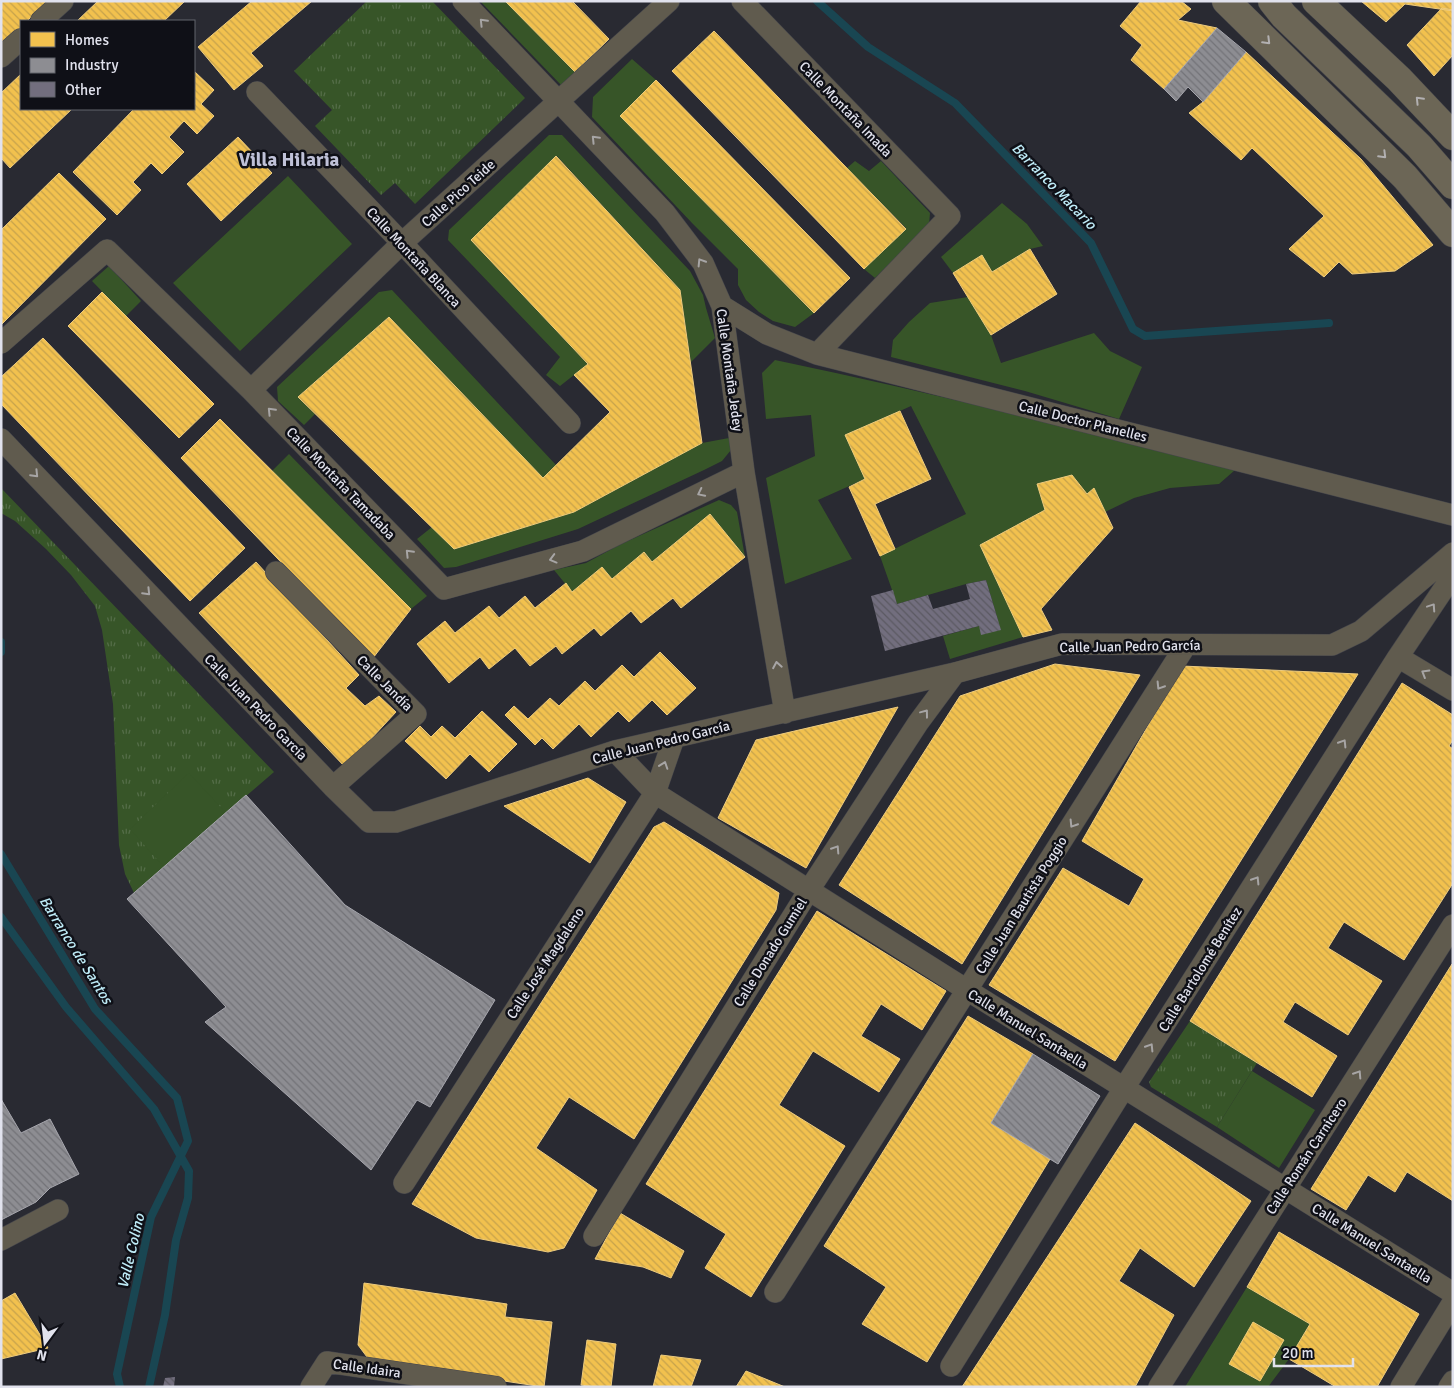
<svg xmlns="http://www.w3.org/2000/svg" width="1454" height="1388" viewBox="0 0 1454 1388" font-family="Signika,sans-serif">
  <defs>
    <pattern id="park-tufts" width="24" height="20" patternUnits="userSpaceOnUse" patternTransform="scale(1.25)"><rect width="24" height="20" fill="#375528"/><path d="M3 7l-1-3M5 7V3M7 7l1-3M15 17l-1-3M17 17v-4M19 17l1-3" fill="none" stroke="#546d48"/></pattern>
    <pattern id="homes-back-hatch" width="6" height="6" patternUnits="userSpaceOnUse" patternTransform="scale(1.25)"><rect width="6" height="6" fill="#f2c14e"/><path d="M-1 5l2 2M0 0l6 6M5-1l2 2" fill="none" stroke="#c6a24c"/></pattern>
    <pattern id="industry-back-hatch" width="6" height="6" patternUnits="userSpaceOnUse" patternTransform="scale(1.25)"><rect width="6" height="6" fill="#8d8d92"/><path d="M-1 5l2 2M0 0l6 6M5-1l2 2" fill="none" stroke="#737378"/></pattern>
    <pattern id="building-back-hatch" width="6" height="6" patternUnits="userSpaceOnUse" patternTransform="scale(1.25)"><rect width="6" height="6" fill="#726e7e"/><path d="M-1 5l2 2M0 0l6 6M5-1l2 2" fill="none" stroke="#5b5962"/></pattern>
  </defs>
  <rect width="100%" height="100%" fill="#292a32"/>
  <path fill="url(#park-tufts)" d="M 367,1 L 432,1 L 525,98 L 415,204 L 395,183 L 381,195 L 315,126 L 332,110 L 294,71 Z
    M 1,488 L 274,772 L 134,893 L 125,874 L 119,845 L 113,704 L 102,630 L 95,606 L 71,575 L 46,549 L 15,521 L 1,513 Z
    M 1190,1021 L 1257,1063 L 1217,1127 L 1151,1087 L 1149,1082 Z"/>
  <path fill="#375528" d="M 480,1 L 505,1 L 575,72 L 562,86 Z
    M 632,59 L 656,80 L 620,116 L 814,313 L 795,327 L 773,321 L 759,312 L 746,300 L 738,285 L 738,269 L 692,223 L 592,117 L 593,97 Z
    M 549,135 L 562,135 L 690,271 L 703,295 L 706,308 L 715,338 L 691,362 L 680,290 L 557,156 L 471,240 L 588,364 L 560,386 L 546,375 L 560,357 L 448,240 L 449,230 Z
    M 855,161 L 869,171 L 881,161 L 930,213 L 929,225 L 875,278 L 864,269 L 906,228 L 847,168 Z
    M 288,176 L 352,244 L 240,351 L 173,283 Z
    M 1002,203 L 1027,224 L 1043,246 L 1030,249 L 992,272 L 982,256 L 953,273 L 941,257 Z
    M 109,266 L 141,301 L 126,316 L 92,281 Z
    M 392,290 L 556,465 L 543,478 L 389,317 L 298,397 L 315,414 L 304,425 L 278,401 L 277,387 L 379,292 Z
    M 968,297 L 991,335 L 1001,363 L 1094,333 L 1110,351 L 1142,367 L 1119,419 L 1025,391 L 891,357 L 893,340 L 909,322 L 930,303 Z
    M 775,360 C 929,392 1082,430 1235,470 L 1219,484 L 1170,488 L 1134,498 L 1105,512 L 1094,488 L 1087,494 L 1072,475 L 1037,484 L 1045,510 L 980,545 L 1023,637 L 950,659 L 943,636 L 979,626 L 998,620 L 986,580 L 966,584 L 897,604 L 880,556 L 966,514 L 911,406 L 900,411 L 865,479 L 818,500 L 852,559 L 785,584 L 766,478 L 815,456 L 811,415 L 766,419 L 762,373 Z
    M 729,438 L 731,450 L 722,461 L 704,470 L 578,529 L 456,567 L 444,568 L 417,539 L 432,527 L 574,512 L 702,443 Z
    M 289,454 L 427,596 L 411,609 L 272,471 Z
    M 719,500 L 731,505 L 737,512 L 745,557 L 710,514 L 652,562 L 644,552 L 612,579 L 602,567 L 572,592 L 554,570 L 586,563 L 621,544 Z
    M 189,773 L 226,813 L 164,867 L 130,829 Z
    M 1252,1071 L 1315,1110 L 1279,1168 L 1217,1127 Z
    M 1247,1287 L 1310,1324 L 1289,1359 L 1268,1387 L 1185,1387 Z"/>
  <path fill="url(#homes-back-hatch)" stroke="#edcb7e" d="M 1,1 L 47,1 L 27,21 L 21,21 L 21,27 L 1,47 Z
    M 98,1 L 185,1 L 164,21 L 77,21 Z
    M 252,1 L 312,1 L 251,53 L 263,66 L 234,90 L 198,47 Z
    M 505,1 L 572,1 L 609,39 L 575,72 Z
    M 1141,1 L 1181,1 L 1191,9 L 1178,20 L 1217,28 L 1164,89 L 1131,60 L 1142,45 L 1120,26 Z
    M 1361,1 L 1453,1 L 1453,11 L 1405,4 L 1386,22 Z
    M 1442,8 L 1453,10 L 1453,55 L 1434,76 L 1407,45 Z
    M 714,31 L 906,229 L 864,269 L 672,71 Z
    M 1246,52 L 1361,159 L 1433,245 L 1395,271 L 1352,274 L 1339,262 L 1324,277 L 1289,249 L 1324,216 L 1252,148 L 1241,160 L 1189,113 L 1203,102 Z
    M 194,71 L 214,90 L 201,104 L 214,116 L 197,134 L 184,121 L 169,137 L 184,152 L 162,174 L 151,163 L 133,182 L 141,190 L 117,215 L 73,172 L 134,109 L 194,109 Z
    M 21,74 L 21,109 L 72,109 L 10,168 L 1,158 L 1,93 Z
    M 656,80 L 850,278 L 814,313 L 620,116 Z
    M 238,137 L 272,173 L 221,221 L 187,184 Z
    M 556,156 L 680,290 L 702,443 L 574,512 L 454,549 L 298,397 L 389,317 L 543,478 L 610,412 L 574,375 L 588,364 L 471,240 Z
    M 59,173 L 106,219 L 1,325 L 1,230 Z
    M 1030,249 L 1057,294 L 991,335 L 953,273 L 982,255 L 992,272 Z
    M 102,292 L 214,404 L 179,438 L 68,326 Z
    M 43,338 L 245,548 L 190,601 L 1,404 L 1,377 Z
    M 900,411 L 931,479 L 875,504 L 895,549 L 880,556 L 849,487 L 865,479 L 845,435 Z
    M 220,419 L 411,609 L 373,658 L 181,458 Z
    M 1072,475 L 1087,494 L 1094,488 L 1113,528 L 1041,609 L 1052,630 L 1023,637 L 980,545 L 1045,510 L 1037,484 Z
    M 710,514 L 745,557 L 681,608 L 673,598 L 641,623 L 631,611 L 601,636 L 594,628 L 562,654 L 556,646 L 530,666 L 515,648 L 489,669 L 480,657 L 449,683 L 417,644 L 445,621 L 455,633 L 489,606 L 499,618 L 525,596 L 535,608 L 566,583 L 572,592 L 602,567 L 612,579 L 644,552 L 652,562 Z
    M 256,562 L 359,675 L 346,688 L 365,706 L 379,696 L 396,712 L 345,767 L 199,613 Z
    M 660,652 L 696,688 L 667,715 L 652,700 L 629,722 L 618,711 L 591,737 L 579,724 L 553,749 L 542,738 L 535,745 L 505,715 L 514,706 L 528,719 L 550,698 L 559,706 L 585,681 L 595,691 L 622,665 L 634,677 Z
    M 1055,664 L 1140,675 L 962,964 L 839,885 L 960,696 Z
    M 1182,666 L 1358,674 L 1115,1061 L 989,985 L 1063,868 L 1129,906 L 1144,879 L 1082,841 Z
    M 1402,683 L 1453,715 L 1453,740 L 1449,746 L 1453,749 L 1453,883 L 1404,960 L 1344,922 L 1328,948 L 1382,981 L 1348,1035 L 1295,1002 L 1283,1022 L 1337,1056 L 1312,1097 L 1190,1021 Z
    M 898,707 L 806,868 L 718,818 L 756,740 Z
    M 482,711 L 517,744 L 489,772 L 470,754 L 446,779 L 405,741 L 420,726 L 431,737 L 442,726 L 455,738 Z
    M 588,778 L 626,802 L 590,863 L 504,806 Z
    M 664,822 L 779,893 L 776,910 L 634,1139 L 569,1097 L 536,1148 L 597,1190 L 564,1248 L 548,1252 L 476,1238 L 412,1204 L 654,827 Z
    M 817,911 L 946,991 L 922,1030 L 881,1004 L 861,1036 L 900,1059 L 879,1092 L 813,1051 L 779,1105 L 845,1146 L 751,1297 L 705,1268 L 726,1234 L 646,1184 Z
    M 1452,964 L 1453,1201 L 1407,1172 L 1395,1192 L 1368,1175 L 1346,1210 L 1311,1189 Z
    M 968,1016 L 1033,1054 L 991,1123 L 1050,1159 L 927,1362 L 862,1324 L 886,1287 L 824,1246 Z
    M 1135,1123 L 1251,1201 L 1194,1287 L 1140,1248 L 1119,1281 L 1174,1315 L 1135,1387 L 962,1387 Z
    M 620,1213 L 684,1251 L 671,1278 L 643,1267 L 595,1259 Z
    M 1279,1232 L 1419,1314 L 1377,1387 L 1336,1387 L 1289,1359 L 1310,1324 L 1247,1287 Z
    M 364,1283 L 507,1304 L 505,1317 L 552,1322 L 544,1387 L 370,1361 L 358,1345 Z
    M 15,1293 L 48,1348 L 1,1359 L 1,1301 Z
    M 1253,1322 L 1284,1340 L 1260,1381 L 1229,1364 Z
    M 587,1340 L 616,1344 L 611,1387 L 596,1387 L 581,1385 Z
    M 661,1355 L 701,1360 L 691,1387 L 653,1387 Z
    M 746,1371 L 785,1387 L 736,1387 Z"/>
  <path fill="url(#industry-back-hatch)" stroke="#a6a6ad" d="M 1217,28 L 1246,52 L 1203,102 L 1188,87 L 1176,101 L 1164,89 Z
    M 246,795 L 345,905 L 495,1000 L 430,1107 L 417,1100 L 371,1170 L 205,1022 L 226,1007 L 127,899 Z
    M 1033,1054 L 1100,1096 L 1058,1164 L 991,1123 Z
    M 1,1099 L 21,1133 L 50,1119 L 79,1174 L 50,1188 L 36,1202 L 1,1220 Z"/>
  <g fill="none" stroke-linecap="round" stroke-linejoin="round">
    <path stroke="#194652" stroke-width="8" d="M 817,1 L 868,47 L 955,103 L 1091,243 L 1133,329 L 1145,336 L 1329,323
      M 1,642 L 1,652
      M 1,854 L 95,1009 L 177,1098 L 188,1141 L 151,1217 L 117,1374 L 120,1387
      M 1,917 L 66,1007 L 154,1109 L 189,1171 L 188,1198 L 176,1240 L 165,1315 L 149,1387"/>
  </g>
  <path fill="url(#building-back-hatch)" d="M 986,580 L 1001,630 L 981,635 L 979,626 L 885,651 L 871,596 L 893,590 L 897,604 L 928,595 L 933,609 L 970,599 L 966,584 Z
    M 175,1377 L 174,1387 L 163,1387 L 165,1378 Z"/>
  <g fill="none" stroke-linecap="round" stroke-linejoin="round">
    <defs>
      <path id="street" d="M 463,1 L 665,213 L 703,263 L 722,306 L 744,472 L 785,713
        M 742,1 L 950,216 L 817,354
        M 41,21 L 63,1
        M 1,57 L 21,39
        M 257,92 L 402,243 L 570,423
        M 722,306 L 767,334 L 817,354 L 1453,515
        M 1,343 L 107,250 L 251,390 L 444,589 L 583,551 L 744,472
        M 251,390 L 402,243 L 669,1
        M 1,439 L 333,787 L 369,822 L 396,822 L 615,751 L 955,673 L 1062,644 L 1332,645 L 1361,631 L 1453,553
        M 276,572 L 416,714 L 333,787
        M 1398,657 L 1453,690
        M 615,751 L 655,793 L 967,990 L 1453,1293
        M 404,1183 L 655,793 L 674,738
        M 594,1236 L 809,890 L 918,723 L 955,673
        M 1,1240 L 58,1210
        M 775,1292 L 1186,645
        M 951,1366 L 1124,1088 L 1398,657 L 1453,575
        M 311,1387 L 327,1362 L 496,1387
        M 1159,1387 L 1453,925
        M 1401,1387 L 1453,1302
        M 1449,1387 L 1453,1381"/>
      <path id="secondary" d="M 1226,1 L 1405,177 L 1453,233
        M 1272,1 L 1284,16 L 1419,146 L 1453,185
        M 1316,1 L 1399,79 L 1453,136"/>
    </defs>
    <use href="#street" stroke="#44454b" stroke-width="22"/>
    <use href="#secondary" stroke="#44454b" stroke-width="29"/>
    <use href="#street" stroke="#605b4e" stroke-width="21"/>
    <use href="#secondary" stroke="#6c6656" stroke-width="28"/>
  </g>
  <defs><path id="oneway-chevron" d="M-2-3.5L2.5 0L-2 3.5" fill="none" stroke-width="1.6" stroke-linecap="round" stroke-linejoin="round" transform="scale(1.25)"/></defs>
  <g stroke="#a7a5a5">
    <use href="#oneway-chevron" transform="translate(483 22) rotate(-134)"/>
    <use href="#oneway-chevron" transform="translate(595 139) rotate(-134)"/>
    <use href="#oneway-chevron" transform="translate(701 262) rotate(-122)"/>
    <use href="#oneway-chevron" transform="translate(271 411) rotate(-134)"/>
    <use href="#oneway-chevron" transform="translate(35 474) rotate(46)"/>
    <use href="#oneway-chevron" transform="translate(701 493) rotate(154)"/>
    <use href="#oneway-chevron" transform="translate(409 553) rotate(-134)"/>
    <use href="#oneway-chevron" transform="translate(553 559) rotate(165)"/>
    <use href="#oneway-chevron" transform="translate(147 592) rotate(46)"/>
    <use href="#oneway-chevron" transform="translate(1432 607) rotate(-56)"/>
    <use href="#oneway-chevron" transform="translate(777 665) rotate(-100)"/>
    <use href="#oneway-chevron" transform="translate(1425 673) rotate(-149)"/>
    <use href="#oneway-chevron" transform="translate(1160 686) rotate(122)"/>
    <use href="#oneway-chevron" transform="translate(925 713) rotate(-53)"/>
    <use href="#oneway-chevron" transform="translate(1343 743) rotate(-58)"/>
    <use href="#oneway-chevron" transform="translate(664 765) rotate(-71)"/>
    <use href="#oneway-chevron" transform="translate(1073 824) rotate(122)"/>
    <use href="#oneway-chevron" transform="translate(836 849) rotate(-57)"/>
    <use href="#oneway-chevron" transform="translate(1256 880) rotate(-58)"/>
    <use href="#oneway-chevron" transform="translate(1150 1047) rotate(-58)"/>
    <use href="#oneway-chevron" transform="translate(1358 1074) rotate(-57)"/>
  </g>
  <g stroke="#b2b0b1">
    <use href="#oneway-chevron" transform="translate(1267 41) rotate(45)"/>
    <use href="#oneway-chevron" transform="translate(1419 100) rotate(-134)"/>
    <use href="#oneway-chevron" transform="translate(1383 155) rotate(45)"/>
  </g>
  <g text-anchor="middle" stroke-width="5" stroke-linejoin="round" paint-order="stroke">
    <g font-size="14" fill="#e1e2ed" stroke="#0f1017">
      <text transform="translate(846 109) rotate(46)" y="5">Calle Montaña Imada</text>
      <text transform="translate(458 193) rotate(-42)" y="5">Calle Pico Teide</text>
      <text transform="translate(414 257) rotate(47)" y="5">Calle Montaña Blanca</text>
      <text transform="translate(730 370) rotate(82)" y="5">Calle Montaña Jedey</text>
      <text transform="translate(1083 421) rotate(14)" y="5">Calle Doctor Planelles</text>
      <text transform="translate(341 483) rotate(46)" y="5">Calle Montaña Tamadaba</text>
      <text transform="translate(1130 646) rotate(-1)" y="5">Calle Juan Pedro García</text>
      <text transform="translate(385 683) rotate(45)" y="5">Calle Jandía</text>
      <text transform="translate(256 707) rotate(46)" y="5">Calle Juan Pedro García</text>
      <text transform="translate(661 742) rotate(-14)" y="5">Calle Juan Pedro García</text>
      <text transform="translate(1021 905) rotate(-58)" y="5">Calle Juan Bautista Poggio</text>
      <text transform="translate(770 952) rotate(-58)" y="5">Calle Donado Gumiel</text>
      <text transform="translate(545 963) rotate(-57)" y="5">Calle José Magdaleno</text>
      <text transform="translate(1200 969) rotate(-58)" y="5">Calle Bartolomé Benítez</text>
      <text transform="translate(1028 1029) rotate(32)" y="5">Calle Manuel Santaella</text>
      <text transform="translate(1306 1156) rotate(-57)" y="5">Calle Román Carnicero</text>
      <text transform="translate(1372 1243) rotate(32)" y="5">Calle Manuel Santaella</text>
      <text transform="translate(367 1368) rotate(8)" y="5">Calle Idaira</text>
    </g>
    <g font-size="15" font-style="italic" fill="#bfecf8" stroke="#0f1017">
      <text transform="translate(1054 186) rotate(46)" y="5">Barranco Macario</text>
      <text transform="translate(76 950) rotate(58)" y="5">Barranco de Santos</text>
      <text transform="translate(131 1251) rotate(-77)" y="5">Valle Colino</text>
    </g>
    <g font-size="19" font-weight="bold" fill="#bfc1d7" stroke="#0f1017">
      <text x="289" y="166">Villa Hilaria</text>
    </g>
  </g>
  <rect width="1454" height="1388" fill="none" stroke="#e1e2ed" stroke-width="5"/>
  <rect x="20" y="20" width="175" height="90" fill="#0f1017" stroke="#63646d"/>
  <rect x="30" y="32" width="25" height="15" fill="#f2c14e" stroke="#63646d"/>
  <text x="65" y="45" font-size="15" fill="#e1e2ed">Homes</text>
  <rect x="30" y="58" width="25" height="15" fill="#8d8d92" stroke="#63646d"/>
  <text x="65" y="70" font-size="15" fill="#e1e2ed">Industry</text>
  <rect x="30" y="82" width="25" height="15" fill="#726e7e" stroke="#63646d"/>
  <text x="65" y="95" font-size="15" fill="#e1e2ed">Other</text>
  <g transform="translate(45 1343) rotate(195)" stroke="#0f1017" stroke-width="4" paint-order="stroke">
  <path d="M0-4L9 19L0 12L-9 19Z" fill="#e1e2ed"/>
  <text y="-8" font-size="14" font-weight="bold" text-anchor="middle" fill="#e1e2ed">N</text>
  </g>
  <path d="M1274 1358v8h79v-8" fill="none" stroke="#e1e2ed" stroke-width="2.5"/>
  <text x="1282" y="1358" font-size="15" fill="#e1e2ed" stroke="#0f1017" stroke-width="4" paint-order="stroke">20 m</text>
</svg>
